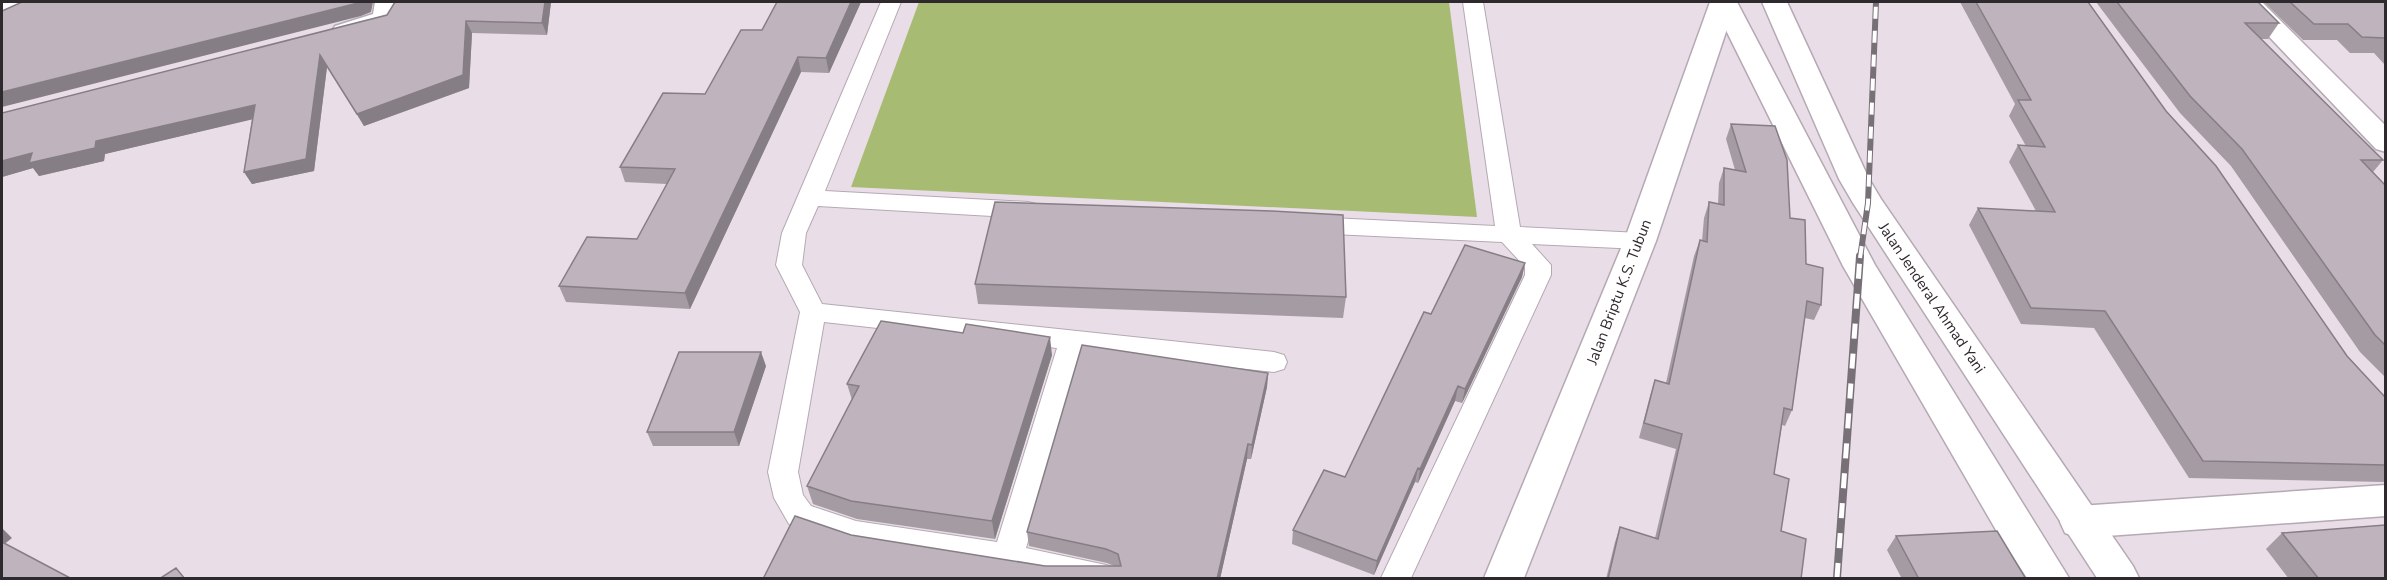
<svg xmlns="http://www.w3.org/2000/svg" width="2387" height="580" viewBox="0 0 2387 580" font-family="'Nunito Sans',sans-serif">
  <rect width="100%" height="100%" fill="#e9dde7"/>
  <path fill="#a8bb72" d="M 919,2 L 1449,2 L 1477,217 L 851,187 Z"/>
  <g fill="none" stroke-linecap="round" stroke-linejoin="round">
    <defs>
      <path id="lane" d="M 881,2 L 901,2 L 825,191 L 1028,202 L 1036,204 L 1040,210 L 1036,216 L 1028,218 L 818,206 L 806,233 L 802,265 L 822,304 L 1274,352 L 1284,355 L 1287,362 L 1284,369 L 1274,372 L 1083,351 L 1026,548 L 1106,565 L 1117,569 L 1121,578 L 1047,578 L 856,547 L 789,524 L 774,498 L 768,472 L 800,312 L 776,265 L 782,233 ZM 824,322 L 1057,348 L 997,542 L 856,521 L 811,506 L 803,495 L 798,472 Z
        M 1463,2 L 1483,2 L 1520,227 L 1640,233 L 1649,235 L 1652,241 L 1649,247 L 1640,249 L 1532,244 L 1551,265 L 1551,275 L 1411,578 L 1381,578 L 1525,275 L 1525,267 L 1502,242 L 1311,233 L 1302,231 L 1299,225 L 1302,219 L 1311,217 L 1495,226 Z"/>
      <path id="street" d="M 2,2 L 32,2 L 28,7 L 2,19 Z
        M 375,2 L 399,2 L 401,9 L 392,25 L 344,40 L 335,38 L 331,32 L 335,26 L 373,14 Z
        M 1710,2 L 1736,2 L 1656,241 L 1524,578 L 1484,578 L 1624,241 Z
        M 2236,2 L 2262,2 L 2386,126 L 2386,152 L 2376,149 Z
        M 2386,485 L 2386,516 L 2079,538 L 2065,533 L 2060,522 L 2065,511 L 2079,506 Z"/>
      <path id="primary" d="M 1712,2 L 1737,2 L 1875,265 L 2069,578 L 2027,578 L 2000,537 L 1843,266 Z
        M 1762,2 L 1787,2 L 1869,179 L 1881,199 L 2133,566 L 2139,578 L 2097,578 L 1853,203 L 1839,179 Z"/>
    </defs>
    <use href="#lane" stroke="#b5a9b3" stroke-width="2"/>
    <use href="#street" stroke="#b5a9b3" stroke-width="3"/>
    <use href="#primary" stroke="#b5a9b3" stroke-width="3"/>
    <use href="#lane" fill="#fff" fill-rule="evenodd"/>
    <use href="#street" fill="#fff" fill-rule="evenodd"/>
    <use href="#primary" fill="#fff" fill-rule="evenodd"/>
    <defs>
      <path id="rail-far1" d="M 1860,258 L 1868,203 L 1876,2"/>
      <path id="rail" d="M 1837,578 L 1860,256"/>
    </defs>
    <use href="#rail-far1" stroke="#787077" stroke-width="6"/>
    <use href="#rail" stroke="#787077" stroke-width="8"/>
    <use href="#rail-far1" stroke="#fff" stroke-width="4" stroke-dasharray="12" stroke-linecap="butt"/>
    <use href="#rail" stroke="#fff" stroke-width="5" stroke-dasharray="15" stroke-linecap="butt"/>
  </g>
  <path fill="#a49ba3" d="M 551,2 L 547,35 L 472,33 L 469,88 L 364,126 L 327,67 L 314,171 L 252,184 L 244,172 L 252,119 L 105,154 L 104,161 L 39,176 L 33,168 L 2,177 L 2,113 Z
    M 777,2 L 861,2 L 829,73 L 801,72 L 690,309 L 566,302 L 559,286 L 637,239 L 667,184 L 625,182 L 620,167 L 705,94 L 762,30 Z
    M 1960,2 L 2088,2 L 2166,111 L 2347,356 L 2385,397 L 2385,482 L 2189,478 L 2094,328 L 2021,324 L 1969,225 L 1978,208 L 2036,211 L 2009,162 L 2018,145 L 2026,146 L 2009,116 L 2015,104 Z
    M 2096,2 L 2258,2 L 2279,23 L 2268,39 L 2261,39 L 2383,160 L 2373,172 L 2385,185 L 2385,377 L 2360,352 L 2231,166 L 2180,113 Z
    M 2264,2 L 2385,2 L 2385,65 L 2374,53 L 2350,53 L 2337,40 L 2303,40 Z
    M 1731,124 L 1790,218 L 1806,264 L 1821,305 L 1814,320 L 1805,318 L 1792,410 L 1785,426 L 1782,425 L 1774,474 L 1781,531 L 1801,579 L 1606,579 L 1615,542 L 1620,527 L 1655,538 L 1676,449 L 1639,438 L 1650,396 L 1655,380 L 1666,383 L 1694,256 L 1700,240 L 1702,241 L 1704,218 L 1709,202 L 1718,204 L 1719,183 L 1724,168 L 1735,170 L 1726,139 Z
    M 1525,263 L 1522,277 L 1462,403 L 1455,401 L 1418,483 L 1415,482 L 1374,575 L 1292,544 L 1293,530 L 1345,477 L 1431,314 Z
    M 975,284 L 1346,297 L 1343,318 L 978,304 Z
    M 1052,355 L 995,539 L 857,519 L 813,504 L 807,486 L 852,400 L 847,384 Z
    M 766,366 L 739,446 L 653,446 L 647,432 Z
    M 1268,373 L 1267,387 L 1251,459 L 1247,459 L 1220,579 L 763,579 L 851,535 L 1045,566 L 1114,566 L 1107,563 L 1029,546 L 1027,532 Z
    M 2282,533 L 2385,579 L 2289,579 L 2266,549 Z
    M 1896,536 L 2026,579 L 1902,579 L 1887,550 Z"/>
  <path fill="#867e85" d="M 362,2 L 373,2 L 371,12 L 361,16 L 2,107 L 2,92 Z
    M 545,2 L 551,2 L 547,35 L 542,23 Z
    M 851,2 L 861,2 L 829,73 L 826,58 Z
    M 466,21 L 472,33 L 469,88 L 364,126 L 357,114 Z
    M 320,55 L 327,67 L 314,171 L 252,184 L 244,172 Z
    M 798,57 L 801,72 L 690,309 L 685,293 Z
    M 255,105 L 262,117 L 105,154 L 104,161 L 39,176 L 33,168 L 2,177 L 2,161 L 32,153 L 96,141 Z
    M 1525,263 L 1522,277 L 1462,403 L 1465,389 Z
    M 1050,337 L 1052,355 L 995,539 L 992,521 Z
    M 761,352 L 766,366 L 739,446 L 734,432 Z
    M 1268,373 L 1267,387 L 1251,459 L 1252,445 Z
    M 1458,386 L 1455,401 L 1418,483 L 1420,469 Z
    M 1248,444 L 1247,459 L 1220,579 L 1217,579 Z
    M 1418,468 L 1415,482 L 1374,575 L 1377,561 Z
    M 2,528 L 12,538 L 2,546 Z"/>
  <path fill="#bfb4be" stroke="#867e85" stroke-width="1.5" d="M 22,2 L 362,2 L 2,92 L 2,11 Z
    M 395,2 L 545,2 L 542,23 L 466,21 L 463,75 L 357,114 L 320,55 L 306,159 L 244,172 L 255,105 L 96,141 L 95,148 L 29,163 L 32,153 L 2,161 L 2,113 L 387,15 Z
    M 777,2 L 851,2 L 826,58 L 798,57 L 685,293 L 559,286 L 587,237 L 637,239 L 675,169 L 620,167 L 663,93 L 705,94 L 741,30 L 762,30 Z
    M 1976,2 L 2088,2 L 2166,111 L 2216,166 L 2347,356 L 2385,397 L 2385,465 L 2203,461 L 2105,311 L 2031,308 L 1978,208 L 2055,212 L 2018,145 L 2045,147 L 2018,100 L 2031,100 Z
    M 2117,2 L 2258,2 L 2279,23 L 2245,23 L 2383,160 L 2361,160 L 2385,185 L 2385,345 L 2375,335 L 2242,149 L 2190,96 Z
    M 2290,2 L 2385,2 L 2385,38 L 2362,37 L 2348,24 L 2314,24 Z
    M 1731,124 L 1775,126 L 1787,160 L 1790,218 L 1805,220 L 1806,264 L 1823,268 L 1821,305 L 1807,301 L 1792,410 L 1784,408 L 1774,474 L 1789,479 L 1781,531 L 1806,539 L 1801,579 L 1608,579 L 1620,527 L 1658,539 L 1682,434 L 1644,423 L 1655,380 L 1669,384 L 1700,240 L 1707,242 L 1709,202 L 1724,205 L 1724,168 L 1746,172 Z
    M 995,202 L 1272,211 L 1343,215 L 1346,297 L 975,284 Z
    M 1465,245 L 1525,263 L 1465,389 L 1458,386 L 1420,469 L 1418,468 L 1377,561 L 1293,530 L 1324,470 L 1345,477 L 1424,312 L 1431,314 Z
    M 881,321 L 963,333 L 966,324 L 1050,337 L 992,521 L 851,501 L 807,486 L 859,386 L 847,384 Z
    M 1082,345 L 1268,373 L 1252,445 L 1248,444 L 1217,579 L 763,579 L 795,516 L 851,535 L 1045,566 L 1121,566 L 1118,554 L 1106,549 L 1027,532 Z
    M 679,352 L 761,352 L 734,432 L 647,432 Z
    M 2385,525 L 2385,579 L 2319,579 L 2282,533 Z
    M 1997,531 L 2026,579 L 1919,579 L 1896,536 Z
    M 2,542 L 72,579 L 2,579 Z
    M 176,568 L 185,579 L 159,579 Z"/>
  <g text-anchor="middle" stroke-width="4.5" stroke-linejoin="round" paint-order="stroke">
    <g font-size="15" fill="#2e292d" stroke="#fff">
      <text transform="translate(1619 292) rotate(-69)" y="5">Jalan Briptu K.S. Tubun</text>
      <text transform="translate(1932 298) rotate(56)" y="5">Jalan Jenderal Ahmad Yani</text>
    </g>
  </g>
  <rect width="2387" height="580" fill="none" stroke="#2e292d" stroke-width="6"/>
</svg>
